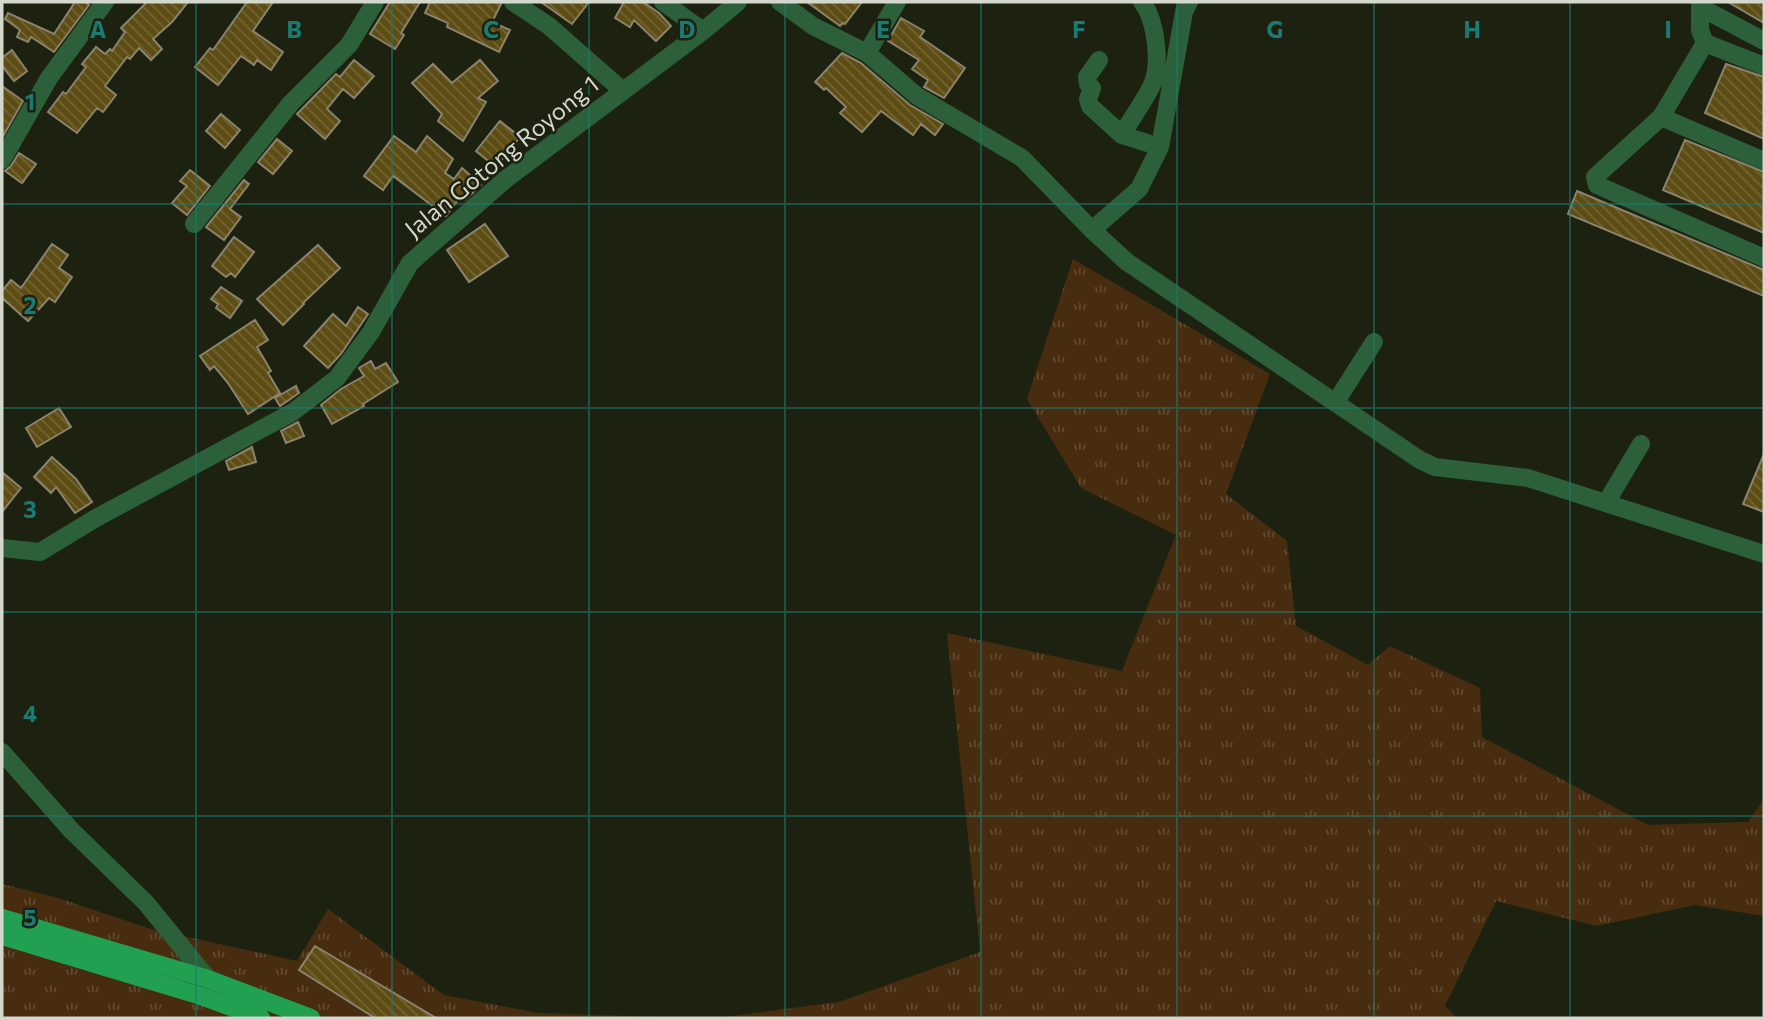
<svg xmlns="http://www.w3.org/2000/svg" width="1766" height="1020" viewBox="0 0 1766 1020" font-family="Commissioner,sans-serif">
  <defs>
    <pattern id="grass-tufts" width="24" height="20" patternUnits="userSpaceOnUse" patternTransform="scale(1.75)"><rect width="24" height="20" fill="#482c10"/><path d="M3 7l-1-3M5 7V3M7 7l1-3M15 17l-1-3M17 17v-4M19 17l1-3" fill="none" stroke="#624a32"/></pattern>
    <pattern id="building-back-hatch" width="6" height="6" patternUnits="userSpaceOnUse" patternTransform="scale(1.75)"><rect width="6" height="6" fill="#5d4c13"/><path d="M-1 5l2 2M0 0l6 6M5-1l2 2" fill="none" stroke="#736534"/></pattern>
  </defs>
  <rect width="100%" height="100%" fill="#1d2210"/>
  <path fill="url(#grass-tufts)" d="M 1073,259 L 1270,374 L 1226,494 L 1287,541 L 1296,626 L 1368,665 L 1390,646 L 1480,688 L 1482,737 L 1648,825 L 1748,822 L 1764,799 L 1764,916 L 1695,905 L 1597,926 L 1496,901 L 1445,1006 L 1457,1018 L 717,1018 L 839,1002 L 980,952 L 947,633 L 1122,671 L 1176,535 L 1081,488 L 1027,399 Z
    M 2,884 L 55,897 L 151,929 L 297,961 L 328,909 L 444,995 L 538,1013 L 685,1018 L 2,1018 Z"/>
  <path fill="url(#building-back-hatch)" stroke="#8a836e" stroke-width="2" d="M 75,2 L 85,2 L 89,5 L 54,52 L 31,37 L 28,42 L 17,37 L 20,30 L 5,19 L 8,13 L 54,34 Z
    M 147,2 L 188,2 L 172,22 L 153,39 L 162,49 L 151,60 L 139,48 L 130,59 L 127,57 L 105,86 L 116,95 L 103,112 L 97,108 L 77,133 L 48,112 L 63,92 L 66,94 L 86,67 L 82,64 L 96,47 L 105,54 L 110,49 L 112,51 L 125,32 L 121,28 Z
    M 247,2 L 273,2 L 253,31 L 283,52 L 271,70 L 257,60 L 254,65 L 241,56 L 218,85 L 195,67 L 210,48 L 213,50 Z
    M 390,2 L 420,2 L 401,33 L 404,35 L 395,49 L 370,34 Z
    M 430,2 L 502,2 L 492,22 L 510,30 L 499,52 L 447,27 L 448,23 L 425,13 Z
    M 541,2 L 589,2 L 572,24 Z
    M 624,2 L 643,2 L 659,13 L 671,26 L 656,41 L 634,20 L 630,27 L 615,18 Z
    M 807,2 L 862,2 L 845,24 L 843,23 L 840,26 Z
    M 1728,2 L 1764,2 L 1764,23 Z
    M 901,18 L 924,31 L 920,37 L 965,68 L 944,98 L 924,87 L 928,80 L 912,69 L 919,60 L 888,41 Z
    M 12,50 L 27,71 L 14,81 L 2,66 L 2,58 Z
    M 842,53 L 861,63 L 910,105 L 943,124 L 935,135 L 921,124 L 913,135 L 881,111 L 862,132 L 840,113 L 846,107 L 826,88 L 824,90 L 815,82 Z
    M 354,60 L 374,76 L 354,98 L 343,89 L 327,109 L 340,121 L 325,139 L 297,114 L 336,74 L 340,77 Z
    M 480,60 L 498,81 L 478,98 L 486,102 L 463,141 L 438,121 L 442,114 L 412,83 L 433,64 L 452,83 Z
    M 1726,64 L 1764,77 L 1764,139 L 1705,113 Z
    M 2,86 L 23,101 L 2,138 Z
    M 221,114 L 240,130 L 225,148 L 206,131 Z
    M 500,121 L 520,137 L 496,167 L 476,151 Z
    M 394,136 L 416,152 L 427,136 L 453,159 L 445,173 L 454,179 L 462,168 L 481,185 L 465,200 L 461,196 L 446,216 L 393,176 L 383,190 L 364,176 Z
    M 277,139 L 292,151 L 273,174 L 258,162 Z
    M 1685,140 L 1764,172 L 1764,233 L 1663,190 Z
    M 19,153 L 36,164 L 22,183 L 5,171 L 11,166 Z
    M 190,170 L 210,186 L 187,215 L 172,203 L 187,186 L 180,181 Z
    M 244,180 L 249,184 L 230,209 L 241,217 L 224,240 L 206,227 Z
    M 1577,191 L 1764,270 L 1764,296 L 1568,214 Z
    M 485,224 L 508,256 L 469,282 L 447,250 Z
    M 234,237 L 254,252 L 235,277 L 231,273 L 226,277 L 212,266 Z
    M 52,244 L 68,255 L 59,268 L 72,277 L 55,302 L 49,298 L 28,321 L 2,298 L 2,291 L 11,280 L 21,288 Z
    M 318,245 L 340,268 L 303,303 L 304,304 L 283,325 L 257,299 Z
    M 221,287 L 242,301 L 230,318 L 216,308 L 218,304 L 211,299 Z
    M 358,307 L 368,314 L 341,354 L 328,368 L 304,346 L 333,314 L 346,326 Z
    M 255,320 L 268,340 L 257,347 L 271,371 L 268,373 L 280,393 L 248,414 L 228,383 L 214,366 L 210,370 L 200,356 Z
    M 371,361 L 375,369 L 386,363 L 398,382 L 363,404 L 364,406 L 332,424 L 321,405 L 341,389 L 364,376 L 359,368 Z
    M 296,386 L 299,393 L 280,406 L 275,398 Z
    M 59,408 L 71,427 L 37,447 L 26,428 Z
    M 298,422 L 304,436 L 286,443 L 281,431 Z
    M 252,447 L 256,462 L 229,470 L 226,461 Z
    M 1764,454 L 1764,512 L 1743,504 Z
    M 52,457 L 76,479 L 92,502 L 75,513 L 56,487 L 51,493 L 34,477 Z
    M 2,472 L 21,488 L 2,512 Z
    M 315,946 L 436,1018 L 375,1018 L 299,970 Z"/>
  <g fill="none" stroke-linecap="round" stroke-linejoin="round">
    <path stroke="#2c603a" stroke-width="18" d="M 513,2 L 549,26 L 623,91
      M 663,2 L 703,31
      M 780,2 L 813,26 L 867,53 L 917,96 L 1022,158 L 1092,230 L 1127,262 L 1420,460 L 1435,467 L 1528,478 L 1764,554
      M 1764,41 L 1700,7 L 1700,30 L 1705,43 L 1764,66
      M 1705,43 L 1661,117 L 1595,177 L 1597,185 L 1764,258
      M 867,53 L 897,2
      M 1099,60 L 1087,77 L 1088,84 L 1092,88 L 1088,99 L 1090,106 L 1122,135 L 1160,147
      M 1661,117 L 1764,161
      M 1122,135 C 1131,119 1143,103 1151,87 C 1162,66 1156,20 1142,2
      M 2,160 L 49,78 L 105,2
      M 194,224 L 291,103 L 349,45 L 375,2
      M 1092,230 L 1139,189 L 1160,147 L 1184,12 L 1189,2
      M 1335,403 L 1374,342
      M 1606,503 L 1641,444
      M 2,548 L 40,552 L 96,518 L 293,412 L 337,378 L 371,332 L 410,263 L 506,179 L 703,31 L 738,2
      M 2,752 L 70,829 L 146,903 L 208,979"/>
    <path stroke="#20a050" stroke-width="18" d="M 2,918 L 208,979 L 311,1018
      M 2,936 L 201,996 L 261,1018"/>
  </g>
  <path fill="none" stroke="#197b73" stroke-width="2" stroke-opacity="0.55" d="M 196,2 L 196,1018M 392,2 L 392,1018M 589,2 L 589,1018M 785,2 L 785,1018M 981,2 L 981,1018M 1177,2 L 1177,1018M 1374,2 L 1374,1018M 1570,2 L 1570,1018M 2,204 L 1764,204M 2,408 L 1764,408M 2,612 L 1764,612M 2,816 L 1764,816"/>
  <g text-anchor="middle" stroke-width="5" stroke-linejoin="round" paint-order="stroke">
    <g font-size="24" fill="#d4d7cc" stroke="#1d2210">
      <text transform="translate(502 157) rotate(-39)" y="8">Jalan Gotong Royong 1</text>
    </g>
  </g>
  <g font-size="23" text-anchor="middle" font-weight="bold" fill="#197b73" stroke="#1d2210" stroke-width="5" stroke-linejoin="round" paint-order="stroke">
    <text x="98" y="38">A</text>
    <text x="294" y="38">B</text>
    <text x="491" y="38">C</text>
    <text x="687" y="38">D</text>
    <text x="883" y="38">E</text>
    <text x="1079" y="38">F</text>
    <text x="1275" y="38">G</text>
    <text x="1472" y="38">H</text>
    <text x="1668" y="38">I</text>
    <text x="30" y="110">1</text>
    <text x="30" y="314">2</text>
    <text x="30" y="518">3</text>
    <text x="30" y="722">4</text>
    <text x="30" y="926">5</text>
  </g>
  <rect width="1766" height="1020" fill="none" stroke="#d4d7cc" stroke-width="7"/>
</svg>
